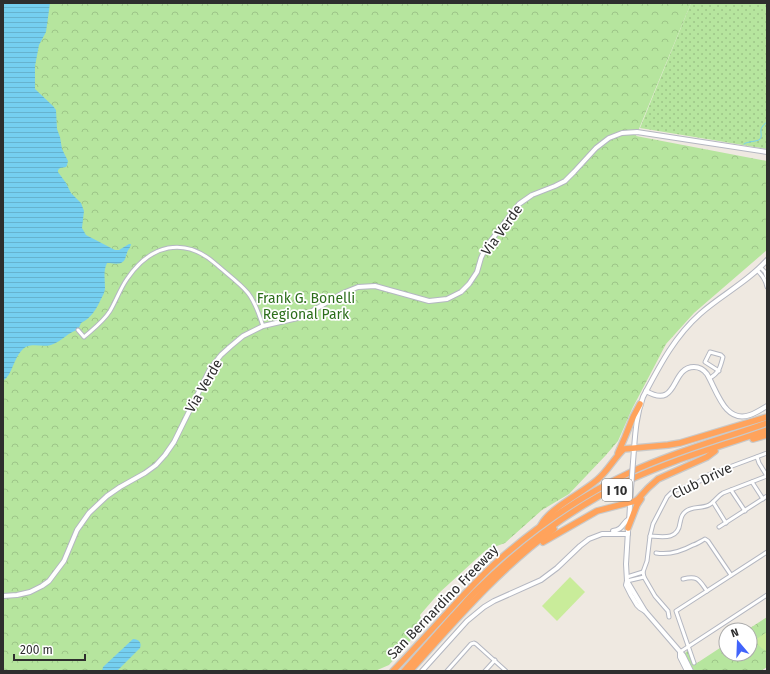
<svg xmlns="http://www.w3.org/2000/svg" width="770" height="674" font-family="'Fira Sans',sans-serif">
	<defs>
		<pattern id="grass-dots" width="8" height="8" patternUnits="userSpaceOnUse"><rect width="8" height="8" fill="#b6e59e"/><path d="M2 2h.1M6 6h.1" fill="none" stroke="#9dc588" stroke-width="1.8" stroke-linecap="round"/></pattern>
		<pattern id="park-crowns" width="20" height="18" patternUnits="userSpaceOnUse"><rect width="20" height="18" fill="#b6e59e"/><path d="M2 6a3 3 0 1 1 6 0M12 15a3 3 0 1 1 6 0" fill="none" stroke="#9dc588"/></pattern>
		<pattern id="water-rules" width="6" height="5" patternUnits="userSpaceOnUse"><rect width="6" height="5" fill="#75cff0"/><path d="M0 2.5h6" fill="none" stroke="#66b2ce"/></pattern>
	</defs>
	<rect width="100%" height="100%" fill="#efe9e1"/>
	<polygon fill="url(#grass-dots)" points="691,3 767,3 767,149 640,128"/>
	<g fill="url(#park-crowns)">
		<polygon points="3,3 691,3 636,136 767,161 767,250 694,313 666,344 632,409 618,441 606,455 569,494 542,510 505,543 486,550 439,593 420,615 423,626 389,665 375,671 3,671"/>
		<polygon points="767,617 767,667 761,671 694,671 685,655 685,653 691,648 695,662 697,663 726,644 726,654 750,654 750,630 747,630"/>
	</g>
	<g fill="#c9ec9a">
		<polygon points="570,577 585,592 557,621 542,606"/>
		<path d="M767,632V651C761,649 758,645 755,640Z"/>
	</g>
	<g fill="url(#water-rules)">
		<path d="M3,3H50L46,32L39,45L35,66V89L53,106L56,110L57,129L60,137L62,149L68,161L67,165L66,167L60,168L58,170V172L66,183L71,193L81,203L84,211L82,228L86,235L115,250H119L129,244H131C130,249 128,249 127,253C126,255 126,257 125,259C122,266 113,263 107,263C103,271 105,279 105,288C105,292 103,295 101,299C96,310 91,318 81,323L78,330C68,332 61,342 51,345C41,348 30,341 22,350C13,359 13,374 3,381Z"/>
		<path d="M133,639C139,639 142,643 140,648L117,671H102L103,667Z"/>
	</g>
	<g fill="none" stroke-linecap="round" stroke-linejoin="round">
		<path stroke="#75cff0" stroke-width="1" d="M744,144C748,141 757,142 760,139C764,134 756,130 767,122"/>
		<defs>
			<g id="street">
				<polyline points="760,267 765,272 767,278"/>
				<path d="M757,270C762,275 766,281 767,287"/>
				<path d="M78,330L84,337C93,329 103,322 110,311C116,301 120,289 127,279C150,245 184,235 217,265C226,273 241,284 248,293C256,303 259,315 263,326"/>
				<path d="M710,378C720,372 720,367 723,357L721,355L710,352L705,362L719,371"/>
				<polyline points="757,457 759,463 767,476"/>
				<polyline points="752,482 763,499"/>
				<polyline points="731,490 745,511"/>
				<polyline points="713,502 726,523"/>
				<polyline points="719,527 767,496"/>
				<path d="M650,536C663,537 678,540 680,523C681,519 681,515 685,512C691,506 701,509 709,505C715,502 717,496 723,493L767,476"/>
				<path d="M656,553C668,555 682,551 693,545C697,544 701,541 705,539L708,541L731,575"/>
				<polyline points="627,577 643,572"/>
				<path d="M683,579C698,575 699,580 707,591"/>
				<polyline points="627,581 644,577"/>
				<polyline points="669,617 668,611 655,596 644,577 643,572 647,561 650,536 653,524 667,497 671,493 676,490 697,483 708,475 767,453"/>
				<polyline points="680,652 767,595"/>
				<polyline points="694,663 676,611 767,552"/>
				<polyline points="447,671 471,644 474,643 476,644 506,671"/>
				<polyline points="485,671 495,660"/>
			</g>
			<g id="secondary">
				<path d="M646,391C679,410 670,367 694,367C700,367 704,370 707,374C717,391 725,424 750,415C756,413 762,409 767,406"/>
				<path d="M633,462C635,439 635,419 643,397C659,367 674,337 700,314C721,295 748,282 767,260"/>
				<polyline points="629,522 631,489"/>
				<path d="M613,531C624,529 621,524 629,519"/>
				<polyline points="628,531 626,564 627,581 626,585 631,595 637,605 640,608 645,611"/>
				<polyline points="627,581 645,611 683,655 691,671"/>
				<polyline points="3,596 17,595 30,592 42,586 49,581 64,561 77,530 89,513 107,496 120,487 145,473 156,465 165,455 174,442 210,369 221,355 231,346 243,336 263,326 302,317 343,293 358,287 375,286 429,301 447,299 461,292 469,284 477,272 481,258 486,247 519,204 532,195 555,186 565,181 574,172 596,148 609,138 622,133 637,132 767,152"/>
				<polyline points="680,652 680,657 687,671"/>
				<polyline points="422,671 467,621 484,607 494,601 541,580 557,568 580,546 589,539 602,534 628,534"/>
			</g>
			<g id="highway">
				<polyline points="753,439 767,435"/>
				<polyline points="618,453 625,437 633,417 640,404"/>
				<path d="M541,525C551,507 581,494 597,480C608,471 614,458 624,449L668,445L680,443L767,417"/>
				<polyline points="628,528 637,505 641,499"/>
				<polyline points="543,542 597,511 635,501 638,499 648,488 658,479 707,457 715,451"/>
				<path d="M393,671C415,648 436,625 457,602C471,587 485,572 500,559C540,524 584,494 633,471C676,451 722,439 767,423"/>
				<path d="M404,671C420,653 436,635 452,617C460,609 467,600 475,592C519,548 569,510 625,482C671,460 719,447 767,430"/>
				<path d="M410,671C455,621 499,569 554,529"/>
			</g>
		</defs>
		<use href="#street" stroke="#b4b7c1" stroke-width="5"/>
		<use href="#secondary" stroke="#b4b7c1" stroke-width="6"/>
		<use href="#highway" stroke="#c9c9c9" stroke-width="8"/>
		<use href="#street" stroke="#fff" stroke-width="3"/>
		<use href="#secondary" stroke="#fff" stroke-width="4"/>
		<use href="#highway" stroke="#ffa35c" stroke-width="5.5"/>
		<defs>
			<polyline id="secondary-bridge" points="631,489 633,462"/>
		</defs>
		<use href="#secondary-bridge" stroke="#b4b7c1" stroke-width="6" stroke-linecap="butt"/>
		<use href="#secondary-bridge" stroke="#fff" stroke-width="4"/>
	</g>
	<g text-anchor="middle" dominant-baseline="central" stroke-width="3.5" stroke-linejoin="round" paint-order="stroke">
		<rect fill="#fff" stroke="#6d6d6d" stroke-width="1" x="602" y="479" width="30" height="22" rx="3"/>
		<g font-size="13" font-weight="bold" fill="#2e2e2e">
			<text x="617" y="490">I 10</text>
		</g>
		<g font-size="14" fill="#2e2e2e" stroke="#fff">
			<text transform="translate(502 230) rotate(-54)">Via Verde</text>
			<text transform="translate(204 386) rotate(-60)">Via Verde</text>
			<text transform="translate(702 481) rotate(-26)">Club Drive</text>
			<text transform="translate(443 602) rotate(-46)">San Bernardino Freeway</text>
		</g>
		<g font-size="14" fill="#2c6e1b" stroke="#fff">
			<text x="306" y="298">Frank G. Bonelli<tspan x="306" dy="16">Regional Park</tspan></text>
		</g>
	</g>
	<rect width="770" height="674" fill="none" stroke="#2e2e2e" stroke-width="8"/>
	<g transform="translate(738 642) rotate(341)"><circle r="19" fill="#ffffff" stroke="#ababab"/>
	<path d="M0-3L7 15L0 10L-7 15Z" fill="#4264fb"/>
	<text y="-6" font-size="11" font-weight="bold" text-anchor="middle" fill="#2e2e2e">N</text>
	</g>
	<path d="M14 654v6h71v-6" fill="none" stroke="#2e2e2e" stroke-width="2"/>
	<text x="20" y="654" font-size="12" fill="#2e2e2e" stroke="#ffffff" stroke-width="3" paint-order="stroke">200 m</text>
</svg>
